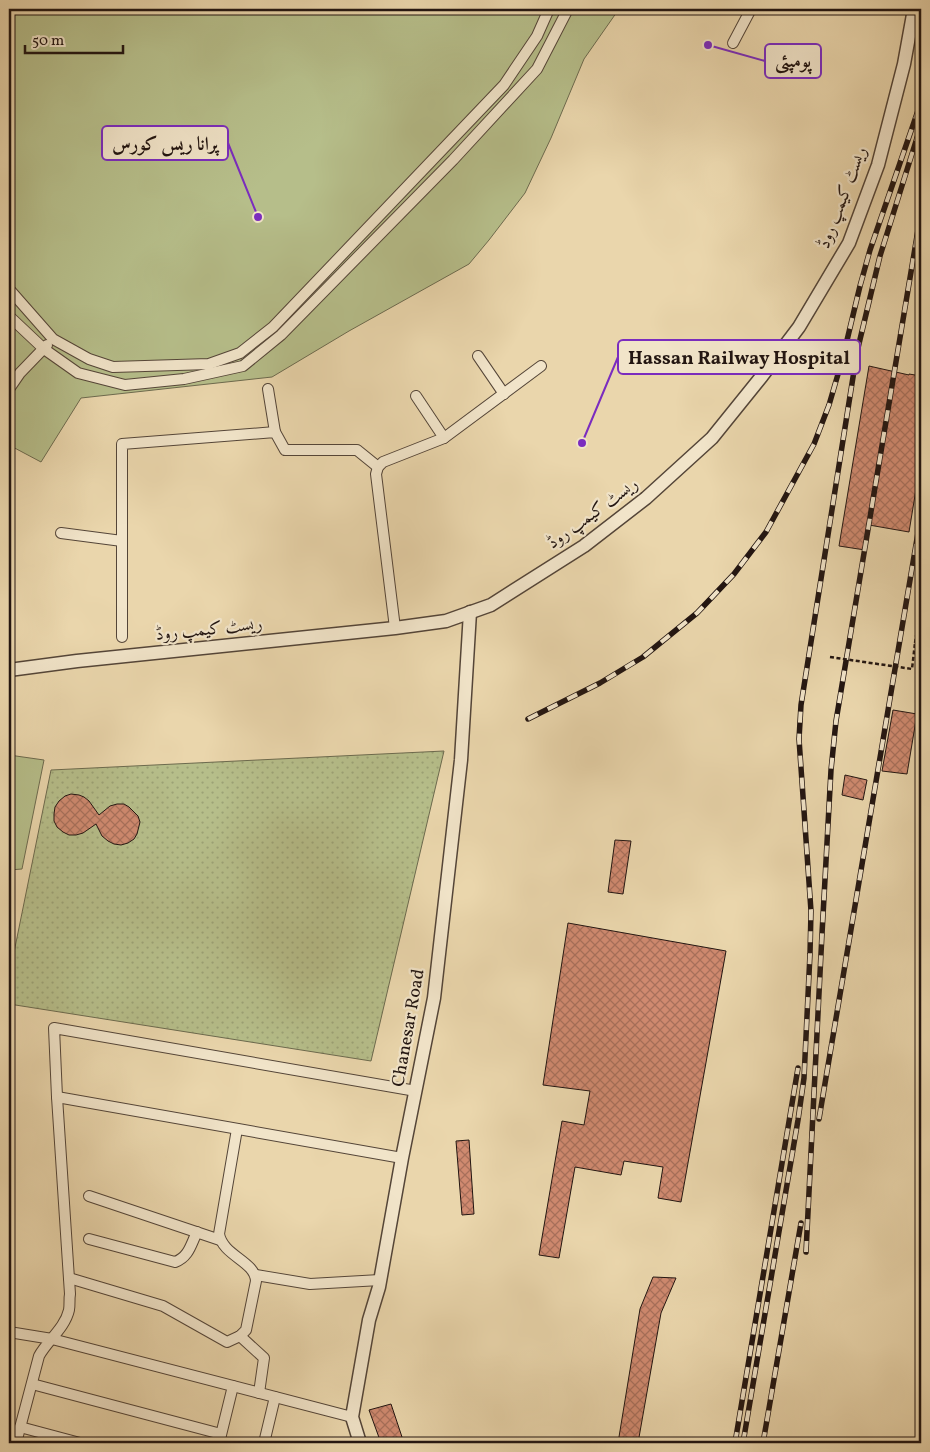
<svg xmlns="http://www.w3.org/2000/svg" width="930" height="1452" font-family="Vollkorn,Amiri,serif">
	<defs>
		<pattern id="grass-dots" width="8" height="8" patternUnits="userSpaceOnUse" patternTransform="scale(1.25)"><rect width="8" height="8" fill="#b6be8a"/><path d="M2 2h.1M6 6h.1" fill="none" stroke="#9ca276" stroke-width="1.8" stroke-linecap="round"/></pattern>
		<pattern id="building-cross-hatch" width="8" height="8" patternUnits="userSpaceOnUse" patternTransform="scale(1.25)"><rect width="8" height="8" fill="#d08a70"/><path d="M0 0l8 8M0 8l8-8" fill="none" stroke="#a8705b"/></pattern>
	</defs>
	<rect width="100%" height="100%" fill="#ead6ac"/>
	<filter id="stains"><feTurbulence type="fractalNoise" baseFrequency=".004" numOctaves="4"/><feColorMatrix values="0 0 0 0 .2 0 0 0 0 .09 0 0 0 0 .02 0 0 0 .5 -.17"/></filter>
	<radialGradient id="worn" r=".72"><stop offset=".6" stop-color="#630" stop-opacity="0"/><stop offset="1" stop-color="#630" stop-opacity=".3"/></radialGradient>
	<polygon fill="url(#grass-dots)" stroke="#6c6a4e" points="444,751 371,1061 9,1004 9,977 51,770"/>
	<g fill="#b6be8a" stroke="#6c6a4e">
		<polygon points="9,9 619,9 584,59 551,138 525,193 489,240 469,264 349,331 272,377 81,398 41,462 9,445"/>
		<polygon points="9,755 44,760 22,869 9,870"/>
	</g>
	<g fill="url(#building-cross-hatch)" stroke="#221511">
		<polygon points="869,366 909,375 909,374 921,376 921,459 909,532 869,525 865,550 839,546"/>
		<polygon points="893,710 917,714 907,774 882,771"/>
		<polygon points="845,775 867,780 863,800 842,795"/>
		<polygon points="71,794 79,795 84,797 89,801 99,815 110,806 117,804 124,804 129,807 138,816 140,822 137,834 134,839 128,843 121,845 114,844 108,841 102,836 96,824 83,833 76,835 69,835 63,832 57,827 54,821 54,814 55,807 59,801 65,796"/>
		<polygon points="615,840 631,841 623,894 608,892"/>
		<polygon points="568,923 726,951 681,1202 658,1198 663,1167 624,1161 621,1175 575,1167 559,1258 539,1255 562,1121 584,1125 590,1091 543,1085"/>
		<polygon points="469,1140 474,1214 462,1215 456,1141"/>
		<polygon points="653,1277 676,1278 661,1313 638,1443 618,1443 640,1309"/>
		<polygon points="391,1404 404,1443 381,1443 369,1410"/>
	</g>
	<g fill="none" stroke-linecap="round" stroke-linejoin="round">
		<defs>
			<g id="minor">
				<polyline points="733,43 751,9"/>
				<polyline points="9,289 53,339 89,359 113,367 209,364 240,353 273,327 504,85 537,36 549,9"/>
				<polyline points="9,316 44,349 78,373 125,385 184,379 243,366 281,335 453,160 537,69 568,9"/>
				<polyline points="478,356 504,394"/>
				<polyline points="9,389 20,373 47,345"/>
				<polyline points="268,389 275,432"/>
				<polyline points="416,396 444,438"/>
				<polyline points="61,533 122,541"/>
				<polyline points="395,628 376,474 378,467 383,462 444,438 541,366"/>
				<polyline points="122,637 122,444 275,432 285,450 357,450 378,467"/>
				<polyline points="57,1097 402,1158"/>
				<polyline points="89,1196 220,1240"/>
				<path d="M89,1239L175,1262C189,1257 191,1244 197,1232"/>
				<polyline points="256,1275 310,1284 380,1280"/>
				<path d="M69,1278L163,1306L227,1342L240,1336L246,1330L256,1281C255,1261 223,1256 219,1234L237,1129"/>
				<polyline points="9,1332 52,1339 352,1417"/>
				<polyline points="240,1336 264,1358 259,1393"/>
				<polyline points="32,1384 221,1434"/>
				<polyline points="20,1427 80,1443"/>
				<path d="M16,1443L39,1356C47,1341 65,1328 69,1310C70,1305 69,1299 70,1294L57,1097L54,1028L416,1091"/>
				<polyline points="219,1443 233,1386"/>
				<polyline points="264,1443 275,1397"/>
			</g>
			<g id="tertiary">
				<polyline points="9,670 77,661 395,628 446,621 491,605 584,546 646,498 712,438 762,376 799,327 849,243 878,165 904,64 914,9"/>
				<polyline points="360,1443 352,1417 369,1320 379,1287 402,1158 434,998 461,760 470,612"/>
			</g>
		</defs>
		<use href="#minor" stroke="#544538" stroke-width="12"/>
		<use href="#tertiary" stroke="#544538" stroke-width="15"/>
		<polyline stroke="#221511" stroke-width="2.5" stroke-dasharray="4 2.5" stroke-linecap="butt" points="915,643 921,603"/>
		<use href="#minor" stroke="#f1e4c9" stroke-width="10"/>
		<use href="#tertiary" stroke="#f1e4c9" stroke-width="12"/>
		<defs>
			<g id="rail">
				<polyline points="528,719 600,683 643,657 697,613 734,574 766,532 814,444 829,405 843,357 860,286 870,250 921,102"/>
				<polyline points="819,1119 921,515"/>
				<polyline points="806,1252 822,934 831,770 836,721 921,212"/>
				<polyline points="735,1443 798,1068"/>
				<polyline points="743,1443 798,1120 804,1078 810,954 811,911 799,739 801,705 857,352 880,256 921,125"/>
				<polyline points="763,1443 801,1223"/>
			</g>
		</defs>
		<use href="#rail" stroke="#221511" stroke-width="5.5"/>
		<use href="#rail" stroke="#f1e4c9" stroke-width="4" stroke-dasharray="11" stroke-linecap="butt"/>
		<polyline stroke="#221511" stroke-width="2.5" stroke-dasharray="4 2.5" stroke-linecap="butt" points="830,657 912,669 915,643"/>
	</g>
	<g text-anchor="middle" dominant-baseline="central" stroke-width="4.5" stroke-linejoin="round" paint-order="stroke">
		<g font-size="18" fill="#221511" stroke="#f1e4c9">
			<text transform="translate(843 198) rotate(-69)">ریسٹ کیمپ روڈ</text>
			<text transform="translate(593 514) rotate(-36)">ریسٹ کیمپ روڈ</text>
			<text transform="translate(209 630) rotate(-6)">ریسٹ کیمپ روڈ</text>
			<text transform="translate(409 1028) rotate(-80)">Chanesar Road</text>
		</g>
	</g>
	<path fill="none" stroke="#7b2cbf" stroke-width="2" d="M708 45L765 61M258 217L228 143M582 443L618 357"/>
	<g fill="#7b2cbf" stroke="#f1e4c9" stroke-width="2">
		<circle cx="708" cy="45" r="5"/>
		<circle cx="258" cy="217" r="5"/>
		<circle cx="582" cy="443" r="5"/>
	</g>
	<g fill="#f1e4c9" stroke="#7b2cbf" stroke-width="2">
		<rect x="765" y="44" width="56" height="34" rx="5"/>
		<rect x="102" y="126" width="126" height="34" rx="5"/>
		<rect x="618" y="340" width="242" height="34" rx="5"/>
	</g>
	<g font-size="19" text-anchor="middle" font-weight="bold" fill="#221511">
		<text x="793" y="67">پومپئی</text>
		<text x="165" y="150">پرانا ریس کورس</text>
		<text x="739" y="364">Hassan Railway Hospital</text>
	</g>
	<rect width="930" height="1452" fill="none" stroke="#ead6ac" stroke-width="30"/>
	<rect x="10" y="10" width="910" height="1432" fill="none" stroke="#221511" stroke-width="2.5"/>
	<rect x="15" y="15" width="900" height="1422" fill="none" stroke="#221511"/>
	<path d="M25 45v8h98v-8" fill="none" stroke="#221511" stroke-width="2.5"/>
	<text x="32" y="45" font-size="15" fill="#221511" stroke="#f1e4c9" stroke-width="4" paint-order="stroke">50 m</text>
	<rect width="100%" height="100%" filter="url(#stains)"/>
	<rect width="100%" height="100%" fill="url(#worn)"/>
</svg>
